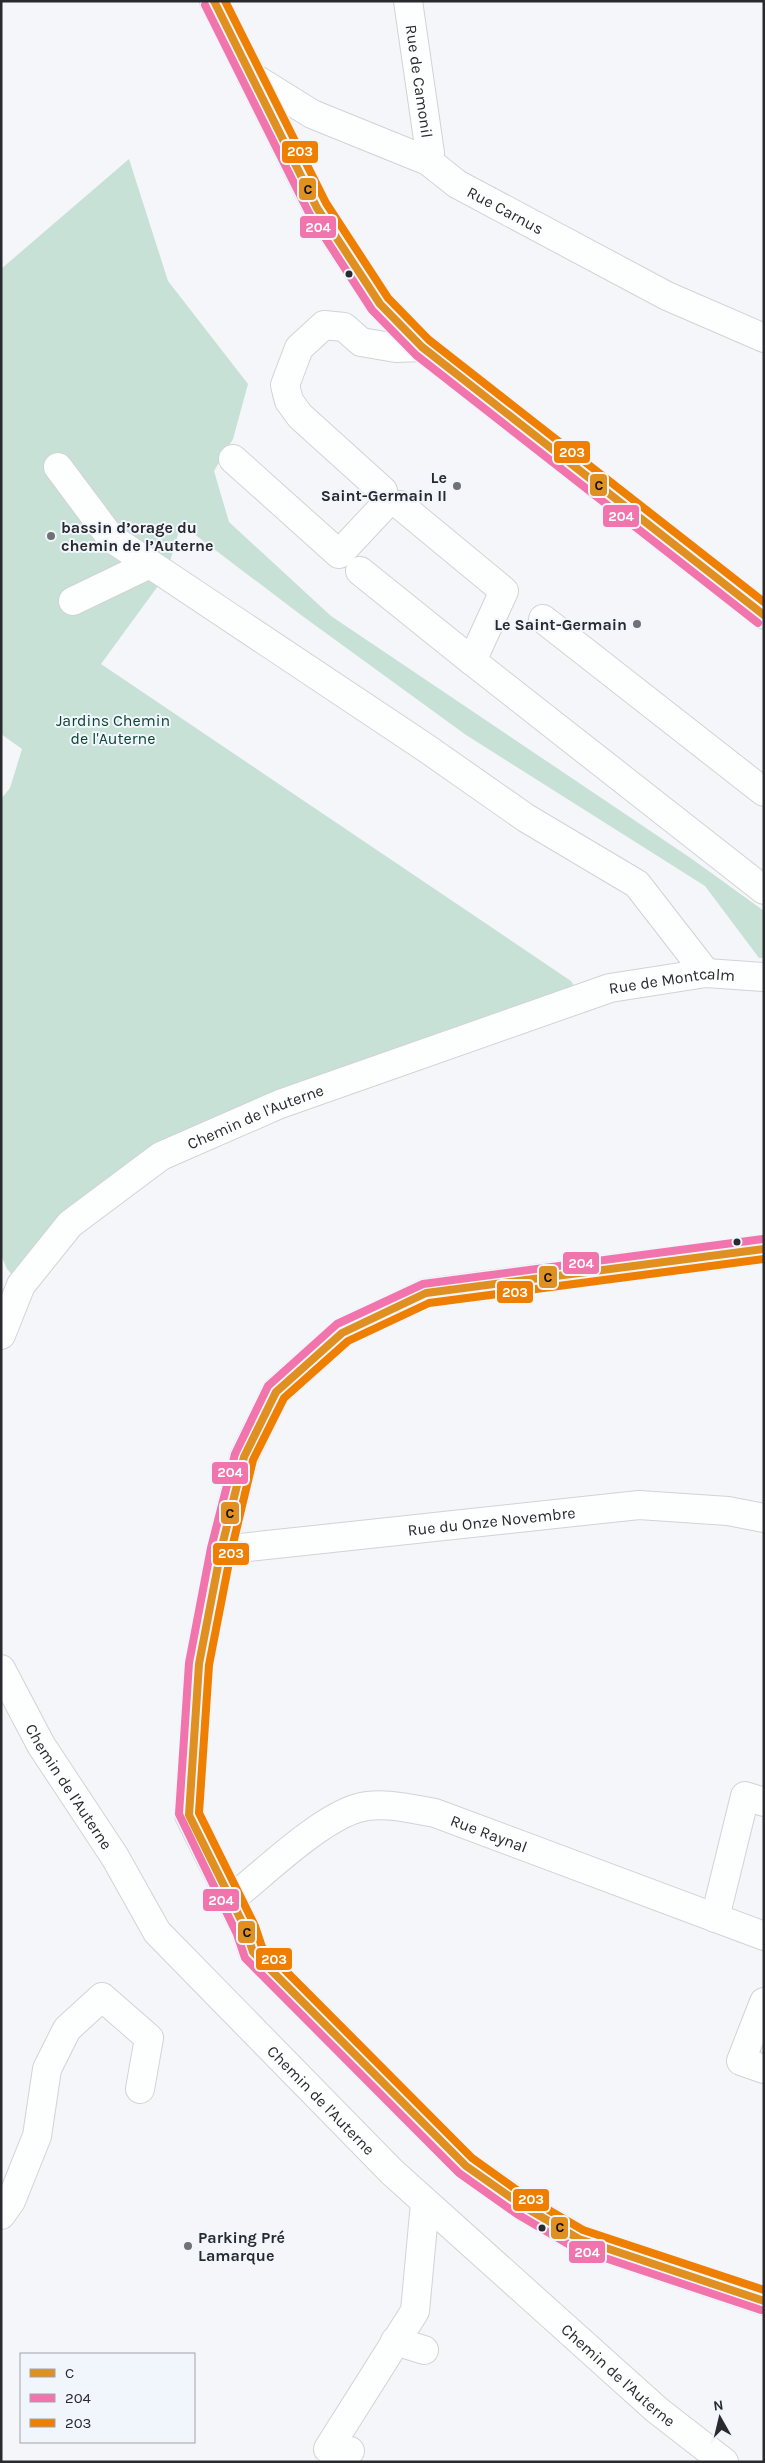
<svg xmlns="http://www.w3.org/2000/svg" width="765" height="2463" font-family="Karla,sans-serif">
	<rect width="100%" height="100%" fill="#f4f6f9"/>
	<polygon fill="#c7e1d6" points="129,159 168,281 248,384 233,439 214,471 229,522 331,616 692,859 764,911 764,958 759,958 705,886 466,735 301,615 181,524 166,575 101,664 571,981 577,990 161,1156 21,1285 7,1269 1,1255 1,799 10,788 22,749 1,734 1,269"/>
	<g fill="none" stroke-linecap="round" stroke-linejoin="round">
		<defs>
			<g id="minor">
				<path id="s1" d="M408,1L430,153L428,161"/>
				<path id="s2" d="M251,76L312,114L428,161L457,184L667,296L764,338"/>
				<polyline points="233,459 339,554 383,507 383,491 300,416 289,401 285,385 299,348 324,325 344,327 361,342 396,348 422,347"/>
				<polyline points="58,467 111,538 426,748 526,818 637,884 706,973"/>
				<polyline points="400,505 504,591 472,661 764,890"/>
				<polyline points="360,571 472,661"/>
				<polyline points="73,601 150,564"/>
				<polyline points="543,619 764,792"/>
				<path id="s3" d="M1,1335L21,1285L70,1224L161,1156L280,1104L610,988L706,973L764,977"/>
				<path id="s4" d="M221,1550L639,1505L728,1511L764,1518"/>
				<path id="s5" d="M1,1669L41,1745L115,1857L157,1932L392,2172L657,2410L724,2462"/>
				<path id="s6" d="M230,1900C263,1874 319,1819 358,1808C382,1801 411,1809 435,1813L764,1936"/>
				<polyline points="715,1918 745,1796 764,1802"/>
				<polyline points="764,2002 741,2061 764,2069"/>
				<polyline points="1,2215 11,2201 37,2136 47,2069 67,2029 102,1997 149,2038 140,2089"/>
				<polyline points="395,2341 424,2350"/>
				<polyline points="350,2451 328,2449 415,2311 425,2203"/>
			</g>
			<g id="major">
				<polyline points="214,1 317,208 380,304 422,347 764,615"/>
				<polyline points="764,1249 426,1293 342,1333 276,1392 244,1457 221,1550 199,1664 189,1815 246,1930 253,1952 466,2166 523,2206 579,2239 764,2301"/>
			</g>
		</defs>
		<use href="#minor" stroke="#d1d3d6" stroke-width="30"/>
		<use href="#major" stroke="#d0d1d3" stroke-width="30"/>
		<use href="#minor" stroke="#fdfefe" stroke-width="28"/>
		<use href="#major" stroke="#f7f3f3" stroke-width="28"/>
		<defs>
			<g id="bus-1">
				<polyline points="214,1 317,208 380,304 422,347 764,615"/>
				<polyline points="764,1249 426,1293 342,1333 276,1392 244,1457 221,1550 199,1664 189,1815 246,1930 253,1952 466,2166 523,2206 579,2239 764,2301"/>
			</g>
			<g id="bus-2">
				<polyline points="205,5 309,213 372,310 416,355 758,623"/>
				<polyline points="761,2310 575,2248 517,2214 459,2173 245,1958 237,1934 179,1814 189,1663 211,1548 235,1454 268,1386 337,1324 423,1284 763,1239"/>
			</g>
			<g id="bus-3">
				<polyline points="225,1 326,203 388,298 429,340 764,602"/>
				<polyline points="764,1259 429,1303 348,1341 284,1398 253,1460 231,1552 209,1665 199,1813 255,1926 262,1947 472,2158 528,2198 583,2230 764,2290"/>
			</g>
		</defs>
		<use href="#bus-1" stroke="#f1f5fc" stroke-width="11"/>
		<use href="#bus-2" stroke="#f1f5fc" stroke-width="11"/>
		<use href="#bus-3" stroke="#f1f5fc" stroke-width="11"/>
		<use href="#bus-1" stroke="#e09020" stroke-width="8"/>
		<use href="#bus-2" stroke="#f174ac" stroke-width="8"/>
		<use href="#bus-3" stroke="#ee7f00" stroke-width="8"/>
	</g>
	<g fill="#282a2d" stroke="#f1f5fc" stroke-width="2">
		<circle cx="349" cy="274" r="4.5"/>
		<circle cx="737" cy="1242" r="4.5"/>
		<circle cx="542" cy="2228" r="4.5"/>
	</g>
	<g fill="#6f7174" stroke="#f1f5fc" stroke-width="2">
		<circle cx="457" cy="486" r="5"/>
		<circle cx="51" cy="536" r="5"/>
		<circle cx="637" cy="624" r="5"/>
		<circle cx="188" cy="2246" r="5"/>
	</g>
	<g text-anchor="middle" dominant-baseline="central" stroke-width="4" stroke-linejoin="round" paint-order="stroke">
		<g font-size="16" fill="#282a2d" stroke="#f1f5fc">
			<text stroke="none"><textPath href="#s1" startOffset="81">Rue de Camonil</textPath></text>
			<text stroke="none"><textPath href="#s2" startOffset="289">Rue Carnus</textPath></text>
			<text stroke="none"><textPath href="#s3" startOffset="788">Rue de Montcalm</textPath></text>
			<text stroke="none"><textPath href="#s3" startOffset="348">Chemin de l'Auterne</textPath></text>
			<text stroke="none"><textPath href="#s4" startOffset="272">Rue du Onze Novembre</textPath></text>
			<text stroke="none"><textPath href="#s5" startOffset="136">Chemin de l'Auterne</textPath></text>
			<text stroke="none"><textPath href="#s6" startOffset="294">Rue Raynal</textPath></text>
			<text stroke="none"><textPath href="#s5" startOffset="541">Chemin de l'Auterne</textPath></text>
			<text stroke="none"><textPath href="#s5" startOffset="946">Chemin de l'Auterne</textPath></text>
		</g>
		<g font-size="16" font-weight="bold" fill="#282a2d" stroke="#f1f5fc" text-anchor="end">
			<text x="447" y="477">Le<tspan x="447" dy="18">Saint-Germain II</tspan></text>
			<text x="61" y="527" text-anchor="start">bassin d’orage du<tspan x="61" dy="18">chemin de l’Auterne</tspan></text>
			<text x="627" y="624">Le Saint-Germain</text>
			<text x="198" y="2237" text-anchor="start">Parking Pré<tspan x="198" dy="18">Lamarque</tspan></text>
		</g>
		<g font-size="16" fill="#0a462f" stroke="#f1f5fc">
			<text x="113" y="720">Jardins Chemin<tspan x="113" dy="18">de l'Auterne</tspan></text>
		</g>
	</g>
	<g stroke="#f1f5fc" stroke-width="2">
		<rect x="281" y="140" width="38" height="24" rx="5" fill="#ee7f00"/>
		<rect x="298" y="177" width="19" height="24" rx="5" fill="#e09020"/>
		<rect x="299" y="215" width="38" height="24" rx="5" fill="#f174ac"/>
		<rect x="553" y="440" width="38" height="24" rx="5" fill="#ee7f00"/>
		<rect x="589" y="473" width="19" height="24" rx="5" fill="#e09020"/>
		<rect x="602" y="504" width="38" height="24" rx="5" fill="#f174ac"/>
		<rect x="562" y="1251" width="38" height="24" rx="5" fill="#f174ac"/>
		<rect x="538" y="1265" width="20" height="24" rx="5" fill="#e09020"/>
		<rect x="496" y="1280" width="38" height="24" rx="5" fill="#ee7f00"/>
		<rect x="211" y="1461" width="38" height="24" rx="5" fill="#f174ac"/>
		<rect x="220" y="1501" width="20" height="24" rx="5" fill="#e09020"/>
		<rect x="212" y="1542" width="38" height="24" rx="5" fill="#ee7f00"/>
		<rect x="202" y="1888" width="38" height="24" rx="5" fill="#f174ac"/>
		<rect x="237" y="1920" width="19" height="24" rx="5" fill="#e09020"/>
		<rect x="255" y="1947" width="38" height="24" rx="5" fill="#ee7f00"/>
		<rect x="512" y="2188" width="38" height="24" rx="5" fill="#ee7f00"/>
		<rect x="550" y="2216" width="19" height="24" rx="5" fill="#e09020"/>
		<rect x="568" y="2240" width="38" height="24" rx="5" fill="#f174ac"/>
	</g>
	<g font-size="14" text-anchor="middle" font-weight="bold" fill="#fff">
		<text x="300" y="156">203</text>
		<text x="318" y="232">204</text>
		<text x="572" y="457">203</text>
		<text x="621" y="521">204</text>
		<text x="581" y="1268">204</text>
		<text x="515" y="1297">203</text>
		<text x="230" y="1477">204</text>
		<text x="231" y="1558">203</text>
		<text x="221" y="1905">204</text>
		<text x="274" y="1964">203</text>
		<text x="531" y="2204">203</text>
		<text x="587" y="2257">204</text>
	</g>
	<g font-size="14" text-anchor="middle" font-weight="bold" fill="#111">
		<text x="308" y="194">C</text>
		<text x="599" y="490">C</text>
		<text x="548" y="1282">C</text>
		<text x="230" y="1518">C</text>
		<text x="247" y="1937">C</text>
		<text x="560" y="2232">C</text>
	</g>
	<rect width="765" height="2463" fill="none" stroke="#282a2d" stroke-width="5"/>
	<rect x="20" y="2353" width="175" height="90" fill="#f1f5fc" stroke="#a1a4a9"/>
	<rect x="30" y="2369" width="25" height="8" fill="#e09020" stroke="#a1a4a9"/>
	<text x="65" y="2378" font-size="15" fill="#282a2d">C</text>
	<rect x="30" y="2394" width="25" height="8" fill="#f174ac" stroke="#a1a4a9"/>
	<text x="65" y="2403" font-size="15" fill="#282a2d">204</text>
	<rect x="30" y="2419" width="25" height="8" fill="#ee7f00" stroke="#a1a4a9"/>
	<text x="65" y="2428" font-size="15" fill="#282a2d">203</text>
	<g transform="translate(720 2418) rotate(352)" stroke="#f1f5fc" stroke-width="4" paint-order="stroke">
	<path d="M0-4L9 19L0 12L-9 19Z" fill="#282a2d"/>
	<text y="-8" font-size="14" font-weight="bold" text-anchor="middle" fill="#282a2d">N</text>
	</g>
</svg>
